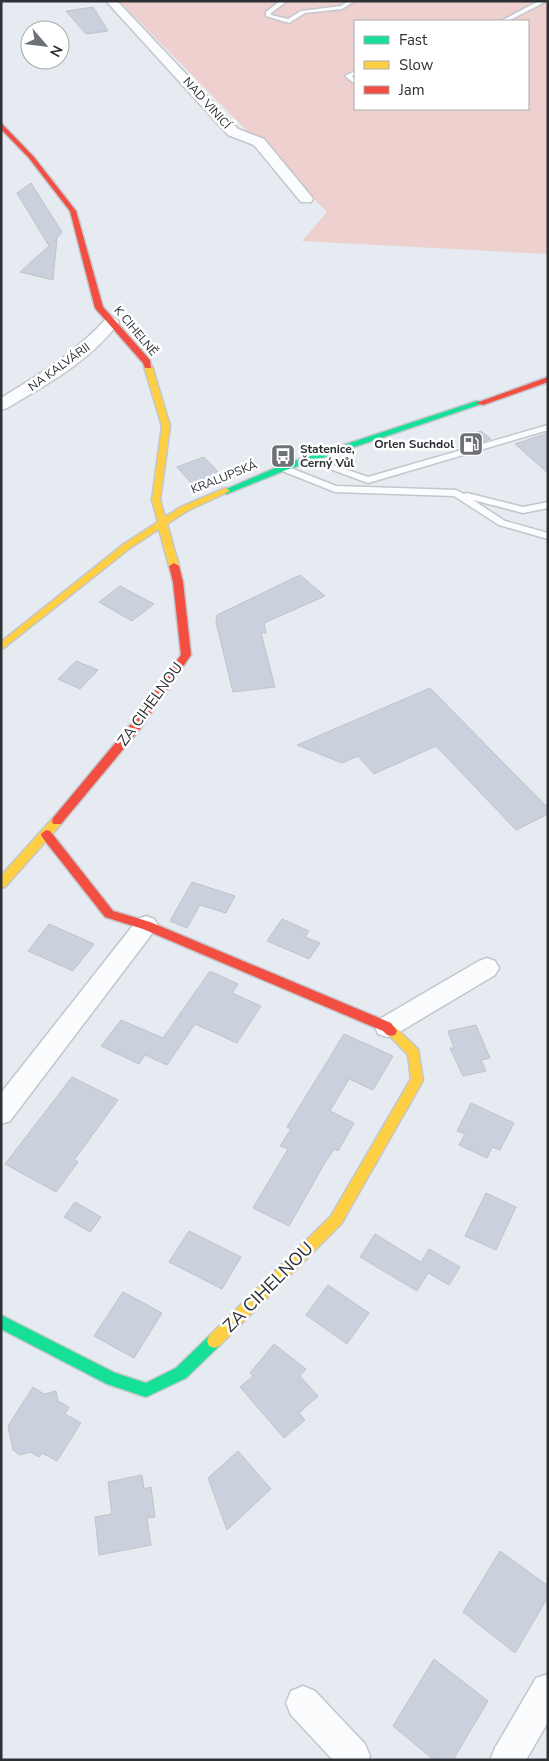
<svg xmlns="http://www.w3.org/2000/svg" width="549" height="1761" font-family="'Nunito Sans',sans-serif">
	<rect width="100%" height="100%" fill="#e6eaf1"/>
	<path fill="#eed1ce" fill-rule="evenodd" d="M119,1H548V254L302,241L327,212ZM355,21H528V109H355Z"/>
	<g fill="#cad1dd" stroke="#c0c3c8">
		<polygon points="93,7 108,31 86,34 66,11"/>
		<polygon points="31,183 62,232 52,244 57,239 53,280 20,272 49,246 17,193"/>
		<polygon points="481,431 491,439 470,446 461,438"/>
		<polygon points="548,433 548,473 515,444"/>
		<polygon points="204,457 221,475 193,485 177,467"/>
		<polygon points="300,575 325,596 264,623 266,633 261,633 275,687 233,692 216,622 217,615"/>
		<polygon points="120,586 154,604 132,621 99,602"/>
		<polygon points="76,661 98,670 80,689 58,679"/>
		<polygon points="430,688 548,808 548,814 516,830 436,746 374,774 358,756 342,763 297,745"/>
		<polygon points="192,882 235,896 226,913 200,905 187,928 170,921"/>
		<polygon points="282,919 309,931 305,937 320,943 309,959 267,941"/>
		<polygon points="49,924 94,944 73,971 28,951"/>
		<polygon points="210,971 238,984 232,993 261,1006 237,1043 195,1024 167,1065 145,1055 139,1064 101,1046 121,1020 163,1038"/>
		<polygon points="476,1025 490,1058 481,1060 486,1071 463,1076 450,1048 454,1048 448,1031"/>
		<polygon points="344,1034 393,1056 373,1090 349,1079 330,1111 354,1123 338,1151 334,1149 323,1166 289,1226 253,1208 288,1149 280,1146 291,1129 287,1127"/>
		<polygon points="72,1077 118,1100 74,1160 78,1162 56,1192 5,1164"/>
		<polygon points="471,1103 514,1123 500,1150 492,1147 487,1158 459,1145 465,1134 457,1131"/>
		<polygon points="486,1193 516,1207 496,1250 465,1236"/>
		<polygon points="75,1202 101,1217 90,1232 64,1217"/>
		<polygon points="189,1231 241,1257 222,1289 169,1262"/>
		<polygon points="375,1234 421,1262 429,1249 460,1267 449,1285 428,1273 417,1291 360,1257"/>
		<polygon points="328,1285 369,1313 347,1344 306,1315"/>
		<polygon points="123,1292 162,1313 134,1358 94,1336"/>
		<polygon points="274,1344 306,1369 300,1376 318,1396 299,1413 305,1420 284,1438 240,1387 253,1376 250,1373"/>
		<polygon points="33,1387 44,1394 56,1391 58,1401 69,1407 65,1414 81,1423 57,1461 42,1453 39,1457 30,1452 20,1455 13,1450 8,1426"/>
		<polygon points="238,1451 271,1489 227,1530 208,1478"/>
		<polygon points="142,1475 144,1489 151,1487 155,1517 147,1518 151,1545 99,1555 95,1517 112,1514 108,1482"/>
		<polygon points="500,1551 548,1586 548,1597 515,1653 463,1612"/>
		<polygon points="434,1659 488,1701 453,1760 434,1760 393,1726"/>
	</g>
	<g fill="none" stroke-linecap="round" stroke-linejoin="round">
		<defs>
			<g id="lane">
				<polygon points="280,1 287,1 271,13 271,15 288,19 301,11 341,6 348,1 355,1 342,9 305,13 289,23 266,16 266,12"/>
				<polygon points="539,1 547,1 508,21 501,21"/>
				<polygon points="355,71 355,75 352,76 355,79 355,84 345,76"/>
				<polygon points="548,425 548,430 368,483 306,460 307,458 313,458 368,477"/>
				<polygon points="283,465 336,486 456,490 464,494 467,493 523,507 548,502 548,508 523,513 473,500 505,521 548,533 548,539 499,525 454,496 335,492 280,470 279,468"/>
			</g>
			<g id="street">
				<polygon points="106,1 117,1 238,129 264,139 311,196 313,199 311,202 301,202 254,145 228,135"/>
				<path d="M111,317L116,319L119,322C92,360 46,385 7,408L1,410V398C39,375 76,352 106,319Z"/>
				<polygon points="146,916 154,919 158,925 154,931 10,1121 1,1124 1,1093 138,919"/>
				<polygon points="487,958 495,961 499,968 495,975 396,1034 387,1037 378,1034 375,1027 378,1020 479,961"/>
				<polygon points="548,1674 548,1722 526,1760 490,1760 495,1748 536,1678"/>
				<polygon points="303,1686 315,1691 365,1744 370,1756 368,1760 333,1760 291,1715 286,1703 291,1691"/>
			</g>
			<g id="fast">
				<polygon points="477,401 484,403 286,470 229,493 226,494 222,491 280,466"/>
				<polygon points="1,1315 115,1373 146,1383 176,1368 209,1336 214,1334 219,1336 221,1341 219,1346 186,1378 146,1397 107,1384 1,1329"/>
			</g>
			<g id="slow">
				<polygon points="145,364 152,366 170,426 160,500 165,517 181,507 223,489 226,488 230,491 187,511 167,524 179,566 177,568 171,568 169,566 159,529 130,548 1,650 1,642 124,544 158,522 152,500 162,426 144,366"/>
				<polygon points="57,817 62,821 61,824 5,887 1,888 1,876 53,818"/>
				<polygon points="391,1026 395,1027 418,1049 423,1080 421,1084 341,1224 219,1346 214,1348 209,1346 207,1341 209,1336 331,1216 411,1079 408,1055 385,1031 387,1027"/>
			</g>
			<g id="jam">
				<polygon points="1,123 33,156 76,211 103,307 150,360 151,368 145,368 143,363 95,308 70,211 29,158 1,129"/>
				<polygon points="548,377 548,382 483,405 476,403"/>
				<polygon points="174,563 179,566 183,582 191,655 140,729 61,824 53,824 52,821 53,818 132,723 181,655 173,582 169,566"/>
				<path d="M46,830L50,831L113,911L150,922L391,1023L397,1031L395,1035C389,1037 387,1035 383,1031L143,929L105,917L42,837L41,834Z"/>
			</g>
		</defs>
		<use href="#lane" stroke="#c3c6cc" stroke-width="3"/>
		<use href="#street" stroke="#c3c6cc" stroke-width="3"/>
		<use href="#fast" stroke="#c3c6cc" stroke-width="3"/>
		<use href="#slow" stroke="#c3c6cc" stroke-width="3"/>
		<use href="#jam" stroke="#c3c6cc" stroke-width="3"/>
		<use href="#lane" fill="#fbfcfd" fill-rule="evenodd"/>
		<use href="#street" fill="#fbfcfd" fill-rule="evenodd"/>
		<use href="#fast" fill="#16e098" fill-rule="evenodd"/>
		<use href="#slow" fill="#ffcf43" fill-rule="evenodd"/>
		<use href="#jam" fill="#f24e42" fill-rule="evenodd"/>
	</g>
	<defs>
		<symbol id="fuel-square" viewBox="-11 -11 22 22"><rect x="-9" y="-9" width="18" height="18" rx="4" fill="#6e7177" stroke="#fff"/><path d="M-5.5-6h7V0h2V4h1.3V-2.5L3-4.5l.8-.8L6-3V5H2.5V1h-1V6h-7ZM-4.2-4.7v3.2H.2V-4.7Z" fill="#fff"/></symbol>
		<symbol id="bus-square" viewBox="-11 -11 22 22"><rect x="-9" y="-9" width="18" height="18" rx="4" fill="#6e7177" stroke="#fff"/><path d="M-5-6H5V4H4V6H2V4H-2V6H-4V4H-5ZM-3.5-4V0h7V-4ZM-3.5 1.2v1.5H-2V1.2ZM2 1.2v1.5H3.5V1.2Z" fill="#fff"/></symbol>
	</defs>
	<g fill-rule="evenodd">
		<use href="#fuel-square" x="457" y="430" width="28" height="28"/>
		<use href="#bus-square" x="269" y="442" width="28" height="28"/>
	</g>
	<g text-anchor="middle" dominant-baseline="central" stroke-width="5" stroke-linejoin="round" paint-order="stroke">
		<g font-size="12" fill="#2d3035" stroke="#fff">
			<text transform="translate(207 103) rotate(48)">NAD VINICÍ</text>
			<text transform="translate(136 331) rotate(50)">K CIHELNĚ</text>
			<text transform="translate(59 367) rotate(-36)">NA KALVÁRII</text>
			<text transform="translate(224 477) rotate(-22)">KRALUPSKÁ</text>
		</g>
		<g font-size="12" font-weight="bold" fill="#2d3035" stroke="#fff" text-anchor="end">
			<text x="454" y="444">Orlen Suchdol</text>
			<text x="300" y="449" text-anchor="start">Statenice,<tspan x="300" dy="14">Černý Vůl</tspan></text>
		</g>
		<g font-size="15" fill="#2d3035" stroke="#fff">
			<text transform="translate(150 704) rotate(-54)">ZA CIHELNOU</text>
		</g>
		<g font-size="18" fill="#2d3035" stroke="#fff">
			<text transform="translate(268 1287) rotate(-45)">ZA CIHELNOU</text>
		</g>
	</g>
	<rect width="549" height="1761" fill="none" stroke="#2d3035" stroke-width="5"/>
	<rect x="354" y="20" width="175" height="90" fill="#ffffff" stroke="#abacae"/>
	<rect x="364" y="36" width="25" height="8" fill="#16e098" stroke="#abacae"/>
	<text x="399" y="45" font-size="15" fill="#2d3035">Fast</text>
	<rect x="364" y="61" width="25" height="8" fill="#ffcf43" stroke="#abacae"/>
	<text x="399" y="70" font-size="15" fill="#2d3035">Slow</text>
	<rect x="364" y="86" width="25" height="8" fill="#f24e42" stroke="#abacae"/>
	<text x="399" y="95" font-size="15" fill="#2d3035">Jam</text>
	<g transform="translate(45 45) rotate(118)"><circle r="24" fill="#ffffff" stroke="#abacae"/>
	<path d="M0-4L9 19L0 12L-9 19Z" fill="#6e7177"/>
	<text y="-8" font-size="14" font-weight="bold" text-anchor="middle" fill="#2d3035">N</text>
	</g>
</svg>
